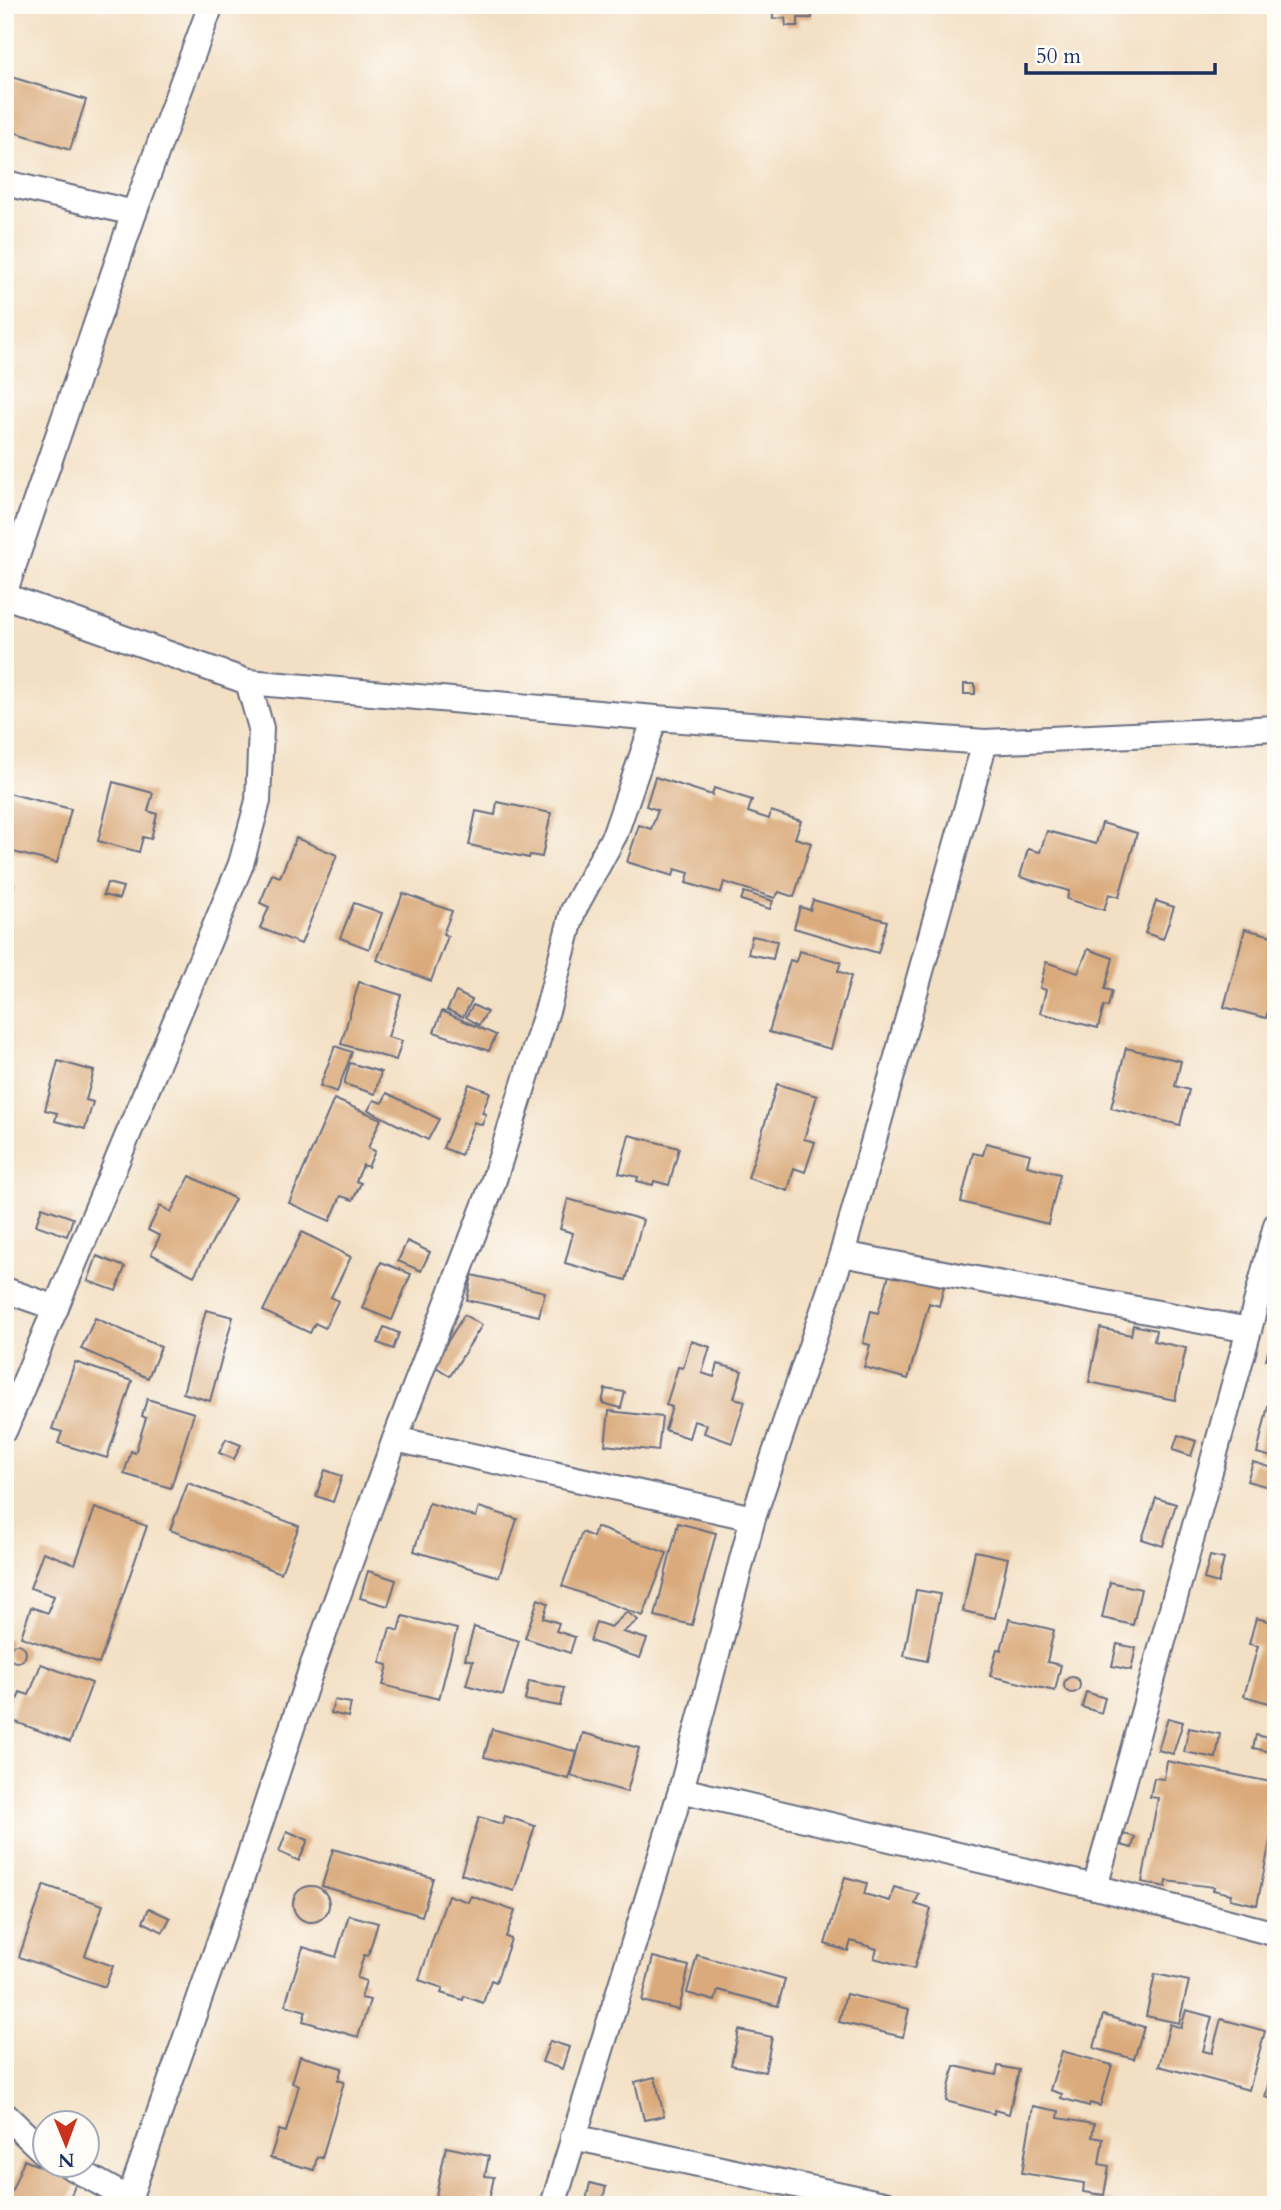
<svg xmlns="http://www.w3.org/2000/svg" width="1281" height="2210" font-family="Cardo,serif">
	<rect width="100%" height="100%" fill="#fdfcf7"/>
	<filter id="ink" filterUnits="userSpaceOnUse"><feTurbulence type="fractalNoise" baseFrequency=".0143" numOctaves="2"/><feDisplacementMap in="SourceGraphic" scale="14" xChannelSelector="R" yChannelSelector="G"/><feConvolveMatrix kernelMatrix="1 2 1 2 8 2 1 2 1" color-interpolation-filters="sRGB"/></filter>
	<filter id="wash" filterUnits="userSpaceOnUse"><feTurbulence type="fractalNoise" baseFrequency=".00686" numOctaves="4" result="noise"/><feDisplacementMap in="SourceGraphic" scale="28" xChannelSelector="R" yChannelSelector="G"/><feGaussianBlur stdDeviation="1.57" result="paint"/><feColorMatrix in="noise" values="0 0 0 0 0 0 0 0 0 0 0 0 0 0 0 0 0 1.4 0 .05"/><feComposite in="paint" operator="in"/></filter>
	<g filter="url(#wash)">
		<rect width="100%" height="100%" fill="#f3dfc3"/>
		<g id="blocks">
			<g fill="#daaa7c">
				<polygon points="773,5 812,5 812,18 798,18 798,26 786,26 785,18 773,19"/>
				<polygon points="5,75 86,100 70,150 5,129"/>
				<polygon points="5,447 10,448 6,465 5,465"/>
				<rect x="964" y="684" width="11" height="10"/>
				<polygon points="655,777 712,795 714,788 752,800 748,812 769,819 771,811 801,821 795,838 811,843 794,897 779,892 775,898 724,882 721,893 686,883 689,873 675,869 673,876 627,862 639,825 651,829 658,810 646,806"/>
				<polygon points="113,782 153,793 148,811 157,814 151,839 143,837 139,852 98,841"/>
				<polygon points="8,793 71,809 57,863 5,850 8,824 5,824 5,806"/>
				<polygon points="497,802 551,813 542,857 530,855 529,858 469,845 476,811 495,815"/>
				<polygon points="1102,823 1137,833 1119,897 1109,894 1104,910 1067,899 1069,891 1020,877 1028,849 1040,852 1047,831 1096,844"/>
				<polygon points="296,838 337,855 301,944 260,928 269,907 260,903 272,874 280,877"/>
				<polygon points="5,883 14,885 6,914 5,914"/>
				<polygon points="107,883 123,887 119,899 103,895"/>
				<polygon points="744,892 773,901 770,909 741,900"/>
				<polygon points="403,893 452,911 443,934 448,936 431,981 377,960"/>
				<polygon points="813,900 887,921 878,953 794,928 800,907 810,910"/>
				<polygon points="1156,901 1174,907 1163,939 1145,933"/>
				<polygon points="354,903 382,913 369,949 340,938"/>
				<polygon points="1245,929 1276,937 1276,981 1266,1018 1224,1007"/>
				<polygon points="752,936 777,941 773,959 748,954"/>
				<polygon points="1088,949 1113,958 1105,989 1112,991 1108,1007 1104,1006 1098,1028 1040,1013 1046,990 1040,988 1046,962 1078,973"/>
				<polygon points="799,951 841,962 838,971 851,976 831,1049 769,1032 790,960 796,962"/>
				<polygon points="359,982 401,995 388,1037 402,1041 396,1060 341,1044"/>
				<polygon points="456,992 472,1000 463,1017 447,1010"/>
				<polygon points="473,1005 487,1012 479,1025 466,1017"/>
				<polygon points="442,1011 496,1035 489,1051 434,1032"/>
				<polygon points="335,1046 352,1052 337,1092 320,1086"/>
				<polygon points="1126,1048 1181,1061 1175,1086 1189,1090 1180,1125 1111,1108"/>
				<polygon points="58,1061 94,1071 86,1100 93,1102 85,1129 55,1121 57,1113 45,1110"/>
				<polygon points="350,1063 381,1072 375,1094 344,1084"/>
				<polygon points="469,1084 490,1092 482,1113 486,1114 482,1125 474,1122 461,1155 443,1148"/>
				<polygon points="777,1084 817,1096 804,1139 815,1142 805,1172 794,1168 788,1191 748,1178"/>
				<polygon points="387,1093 439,1119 428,1140 368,1110 374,1100 382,1103"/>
				<polygon points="334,1099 381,1119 368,1148 375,1151 368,1167 363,1165 356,1181 361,1183 353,1200 341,1196 330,1221 289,1203"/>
				<polygon points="629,1135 679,1148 669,1185 654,1181 653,1185 637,1181 638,1177 619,1173"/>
				<polygon points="986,1143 1030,1154 1027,1166 1060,1174 1048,1224 961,1202 973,1153 983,1155"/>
				<polygon points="190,1176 235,1199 194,1276 151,1254 160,1236 148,1230 160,1206 171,1212"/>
				<polygon points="568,1199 643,1220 626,1280 565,1263 573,1233 560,1229"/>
				<polygon points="42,1207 73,1218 67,1236 36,1225"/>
				<polygon points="302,1232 351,1257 331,1297 338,1301 325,1328 315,1323 310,1333 263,1311"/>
				<polygon points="407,1241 430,1252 421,1271 398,1261"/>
				<polygon points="97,1256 125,1267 116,1291 88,1281"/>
				<polygon points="381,1262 411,1274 392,1320 362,1308"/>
				<polygon points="890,1272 944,1287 939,1306 929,1303 908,1379 864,1367 870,1345 863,1343 871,1311 878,1313"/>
				<polygon points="472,1275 545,1292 539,1316 467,1300"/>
				<polygon points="206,1310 233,1317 210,1401 183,1393"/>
				<polygon points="464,1315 482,1325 450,1376 433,1365"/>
				<polygon points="95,1318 161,1347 148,1378 81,1349"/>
				<polygon points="1133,1325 1156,1330 1154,1341 1186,1348 1175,1400 1089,1382 1100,1328 1131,1335"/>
				<polygon points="384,1327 399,1333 393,1349 378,1343"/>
				<polygon points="1273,1333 1276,1334 1276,1362 1266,1359"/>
				<polygon points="691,1341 710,1347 702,1373 714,1377 718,1364 742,1371 734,1398 745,1401 732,1443 704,1433 707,1425 694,1421 689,1438 665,1430 672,1407 666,1405 678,1367 683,1368"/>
				<polygon points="75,1362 132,1381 107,1458 58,1443 62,1432 52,1429"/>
				<polygon points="605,1389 625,1392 621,1408 602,1403"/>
				<polygon points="147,1399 194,1413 171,1488 124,1474 131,1451 135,1453 146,1418 142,1416"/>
				<polygon points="1268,1406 1276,1408 1276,1458 1257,1453"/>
				<polygon points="609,1411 662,1417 658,1451 605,1445"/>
				<polygon points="1178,1435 1196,1441 1191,1456 1173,1450"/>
				<polygon points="226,1439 241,1445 234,1459 219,1453"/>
				<polygon points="1253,1462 1276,1469 1276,1489 1247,1481"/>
				<polygon points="325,1470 342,1476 333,1502 316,1496"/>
				<polygon points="188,1483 299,1526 281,1573 170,1530"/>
				<polygon points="1156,1498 1176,1504 1163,1546 1142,1539"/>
				<polygon points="429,1503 476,1517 479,1507 517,1519 499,1577 414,1551"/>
				<polygon points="95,1508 147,1526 99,1664 21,1637 31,1607 48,1613 54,1596 30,1588 43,1552 75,1564"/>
				<polygon points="678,1523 716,1533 692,1625 655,1616"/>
				<polygon points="596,1527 667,1553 643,1616 562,1586 582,1532 593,1537"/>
				<polygon points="975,1551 1008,1558 995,1618 963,1611"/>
				<polygon points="1210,1556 1224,1559 1218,1583 1204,1579"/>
				<polygon points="368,1571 396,1580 388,1606 360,1598"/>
				<polygon points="1110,1582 1141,1589 1133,1625 1102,1618"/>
				<polygon points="916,1590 940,1594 927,1661 904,1656"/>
				<polygon points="538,1599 548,1603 543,1618 559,1623 556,1631 575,1637 570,1653 525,1638"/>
				<polygon points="627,1612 638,1620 623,1632 647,1639 640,1658 590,1641 596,1622 611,1627"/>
				<polygon points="403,1616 457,1629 439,1699 383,1685 388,1665 380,1663 390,1628 399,1631"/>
				<polygon points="1256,1618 1276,1623 1276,1705 1244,1696 1258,1646 1249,1644"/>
				<polygon points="1009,1619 1054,1630 1047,1662 1061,1665 1055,1691 990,1676 997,1649 1001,1650"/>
				<polygon points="474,1627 519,1641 503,1695 466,1685 473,1661 465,1659"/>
				<polygon points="5,1638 11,1640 6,1654 5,1654"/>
				<circle cx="17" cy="1653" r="9"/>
				<polygon points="1117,1644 1136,1648 1131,1670 1112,1666"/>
				<polygon points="41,1664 92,1683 70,1742 10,1720 20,1692 29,1695"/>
				<circle cx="1072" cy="1685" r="8"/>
				<polygon points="529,1681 564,1688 560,1706 525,1700"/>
				<polygon points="1086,1692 1105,1698 1101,1713 1082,1707"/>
				<polygon points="334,1700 351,1703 348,1717 331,1713"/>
				<polygon points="1168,1718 1183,1722 1173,1754 1158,1750"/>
				<polygon points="1189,1728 1220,1734 1216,1758 1184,1752"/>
				<polygon points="492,1729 577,1752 569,1779 484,1757"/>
				<polygon points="583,1733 639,1748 627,1792 571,1776"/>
				<polygon points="1256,1735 1276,1740 1276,1753 1253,1748"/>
				<polygon points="1167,1761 1276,1783 1276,1812 1257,1905 1230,1899 1231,1894 1213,1890 1214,1887 1167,1881 1166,1887 1142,1882 1158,1798 1150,1797 1154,1778 1164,1779"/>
				<polygon points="505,1816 535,1826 514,1891 461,1874 479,1817 502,1824"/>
				<polygon points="287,1831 308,1840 299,1861 279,1852"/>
				<polygon points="1124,1834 1135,1837 1132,1848 1121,1845"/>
				<polygon points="333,1849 433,1878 422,1916 322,1886"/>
				<polygon points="845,1877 867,1883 864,1894 890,1901 894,1887 919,1894 915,1904 931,1909 914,1969 874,1958 877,1949 851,1941 848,1951 825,1944"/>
				<polygon points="44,1885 103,1905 85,1956 113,1966 105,1987 19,1957"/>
				<circle cx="311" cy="1904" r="18"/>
				<polygon points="448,1895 468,1902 471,1896 515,1911 506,1937 511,1939 496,1982 491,1980 483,2003 464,1996 463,2000 441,1993 443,1988 419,1980"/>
				<polygon points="149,1908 170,1918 163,1932 143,1922"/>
				<polygon points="349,1915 378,1923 368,1956 364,1955 357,1978 366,1981 361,1998 370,2000 358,2037 303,2021 306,2011 285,2005 303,1947 336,1957"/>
				<polygon points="697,1955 785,1979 778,2006 718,1990 715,2001 687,1993"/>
				<polygon points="653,1957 689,1966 679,2010 642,2001"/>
				<polygon points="1155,1974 1189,1981 1179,2023 1146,2016"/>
				<polygon points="846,1994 909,2009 903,2037 839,2022"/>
				<polygon points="1186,2010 1212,2017 1203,2051 1212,2053 1221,2019 1265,2031 1249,2090 1159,2066 1170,2024 1181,2028"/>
				<polygon points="1103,2015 1144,2027 1134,2059 1094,2048"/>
				<polygon points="739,2030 772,2037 765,2072 731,2065"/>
				<polygon points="550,2041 569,2047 562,2069 542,2062"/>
				<polygon points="1062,2051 1112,2065 1100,2106 1090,2103 1089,2106 1061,2098 1062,2094 1050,2090"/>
				<polygon points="300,2056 342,2068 338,2080 344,2082 322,2158 317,2157 314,2170 270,2158 279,2130 286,2132 299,2085 292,2083"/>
				<polygon points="1275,2059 1276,2059 1276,2100 1265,2097"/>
				<polygon points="954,2066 996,2075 998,2066 1019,2070 1009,2114 994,2110 994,2114 946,2101"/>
				<polygon points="655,2077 664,2116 644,2120 635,2082"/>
				<polygon points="1033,2106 1059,2111 1058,2118 1094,2124 1092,2137 1103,2139 1099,2164 1109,2166 1104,2195 1083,2192 1084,2183 1022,2173"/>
				<polygon points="446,2147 489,2156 485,2176 494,2177 489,2200 481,2198 479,2205 434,2205"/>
				<polygon points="24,2160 77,2181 67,2205 6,2205"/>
				<polygon points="590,2183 606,2187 601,2205 585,2205"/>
				<polygon points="1094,2197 1114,2200 1113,2205 1093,2205"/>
			</g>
		</g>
	</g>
	<g filter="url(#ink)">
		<use href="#blocks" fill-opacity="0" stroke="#676d81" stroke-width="2"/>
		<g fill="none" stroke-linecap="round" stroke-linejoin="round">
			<defs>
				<g id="minor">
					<polyline points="5,183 134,213"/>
					<polyline points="5,591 134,213 211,5"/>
					<polyline points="5,596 248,682 655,718 985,742 1276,728"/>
					<polyline points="1276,1225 1249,1330 1095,1887 1276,1934"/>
					<polyline points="842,1254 1249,1330"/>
					<polyline points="5,1290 56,1308"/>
					<polyline points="5,1429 241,864 258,801 261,728 248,682"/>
					<polyline points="395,1439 753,1518"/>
					<polyline points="681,1790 1095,1887"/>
					<polyline points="5,2115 46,2154"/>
					<polyline points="573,2137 888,2205"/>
					<polyline points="66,2164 129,2199"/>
					<polyline points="127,2205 246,1866 312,1667 395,1439 492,1186 549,1004 573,911 615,834 655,718"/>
					<polyline points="553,2205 681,1790 753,1518 842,1254 985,742"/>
				</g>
			</defs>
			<use href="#minor" stroke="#676d81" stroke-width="28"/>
			<use href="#minor" stroke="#fff" stroke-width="24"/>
		</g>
	</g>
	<rect width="1281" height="2210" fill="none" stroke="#fdfcf7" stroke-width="28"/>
	<g transform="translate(66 2144) rotate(179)"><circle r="33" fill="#fdfcf7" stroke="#a3aaba" stroke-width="2"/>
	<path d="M0-5L12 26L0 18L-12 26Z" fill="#c8321e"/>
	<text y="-10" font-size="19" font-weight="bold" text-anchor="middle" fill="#1b2f5e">N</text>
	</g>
	<path d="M1026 63v10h189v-10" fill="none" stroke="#1b2f5e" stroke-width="3.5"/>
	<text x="1036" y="63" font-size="21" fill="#1b2f5e" stroke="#fdfcf7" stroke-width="5" paint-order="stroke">50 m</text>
</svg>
